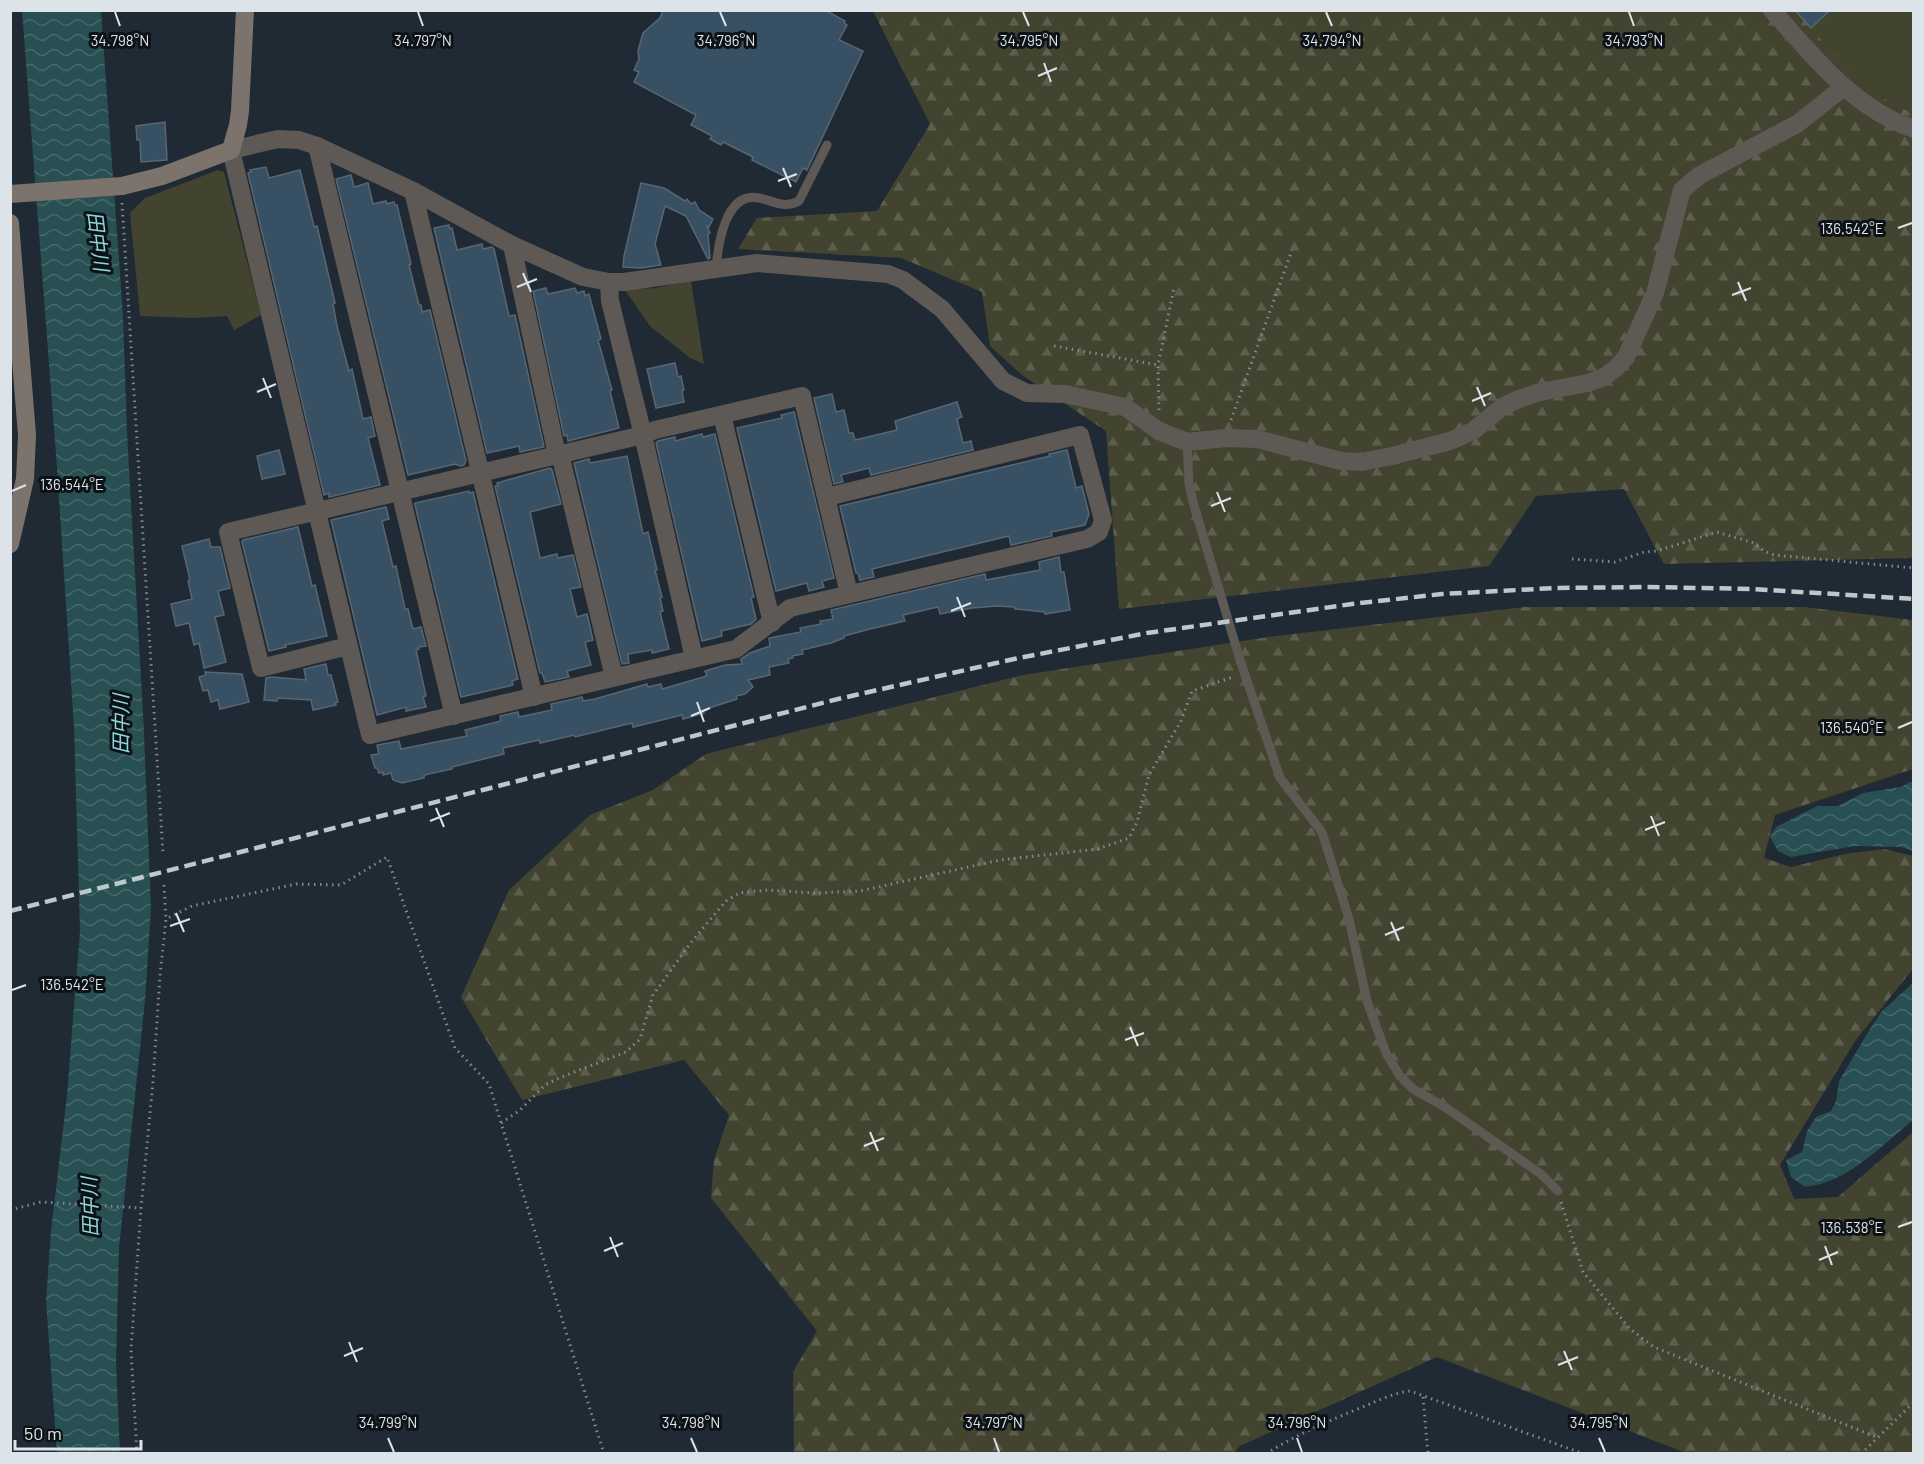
<svg xmlns="http://www.w3.org/2000/svg" width="1924" height="1464" font-family="Barlow,'Noto Sans JP',sans-serif">
	<defs>
		<pattern id="forest-firs" width="22" height="20" patternUnits="userSpaceOnUse" patternTransform="scale(1.5)"><rect width="22" height="20" fill="#424430"/><path d="M5 1l3.5 6h-7zM16 11l3.5 6h-7z" fill="#5d5f4e"/></pattern>
		<pattern id="water-waves" width="16" height="10" patternUnits="userSpaceOnUse" patternTransform="scale(1.5)"><rect width="16" height="10" fill="#284f52"/><path d="M0 5q4-4 8 0t8 0" fill="none" stroke="#47686b"/></pattern>
	</defs>
	<rect width="100%" height="100%" fill="#1f2a34"/>
	<g fill="url(#forest-firs)">
		<polygon points="873,11 1913,11 1913,558 1664,564 1624,489 1536,496 1489,566 1119,609 1106,431 1022,375 990,346 982,292 901,258 738,249 757,218 877,211 930,124"/>
		<polygon points="1525,607 1804,607 1913,620 1913,769 1775,815 1764,858 1791,867 1845,854 1884,849 1913,856 1913,969 1855,1041 1780,1165 1794,1199 1838,1197 1913,1132 1913,1453 1686,1453 1437,1357 1240,1446 1234,1453 794,1453 793,1372 817,1331 711,1198 714,1160 729,1115 684,1060 522,1100 461,997 509,890 590,815 653,790 706,754 1023,675 1268,637"/>
	</g>
	<g fill="#424430">
		<path d="M1795,11H1913V112C1872,103 1824,41 1795,11Z"/>
		<polygon points="218,170 224,172 261,315 234,330 227,316 194,318 140,316 130,213 145,198"/>
		<polygon points="691,281 704,364 690,358 650,326 625,290 656,288"/>
	</g>
	<g fill="url(#water-waves)">
		<polygon points="22,11 101,11 123,316 127,432 144,732 151,909 145,1001 119,1248 116,1362 120,1453 57,1453 46,1301 51,1231 67,1095 80,931 74,727 57,468"/>
		<polygon points="1913,781 1913,851 1901,847 1854,846 1791,857 1778,851 1770,837 1776,827 1817,806 1838,806 1863,793 1900,787"/>
		<path d="M1913,983V1120C1881,1146 1847,1183 1805,1187L1791,1177L1786,1160L1802,1152L1807,1131L1816,1117L1831,1111L1836,1101L1839,1081L1870,1029L1882,1011Z"/>
	</g>
	<g fill="#385064" stroke="#596671" stroke-width="1.5">
		<polygon points="663,10 825,10 845,21 844,23 847,25 839,40 863,51 807,170 803,168 796,182 752,160 753,157 723,142 721,145 710,139 712,136 691,125 696,115 634,82 639,72 634,70 639,59 638,51 643,33 660,18"/>
		<polygon points="1795,10 1830,10 1811,28"/>
		<polygon points="165,122 167,160 141,162 140,140 137,140 136,126"/>
		<polygon points="266,167 269,178 300,170 312,218 314,227 317,226 335,303 333,304 337,326 349,371 352,369 363,419 371,417 375,436 368,438 380,485 329,497 329,493 324,495 248,173 251,172 250,170"/>
		<polygon points="351,175 354,187 368,183 373,204 386,201 387,204 394,202 395,205 397,205 411,264 409,265 419,305 421,305 422,312 430,310 466,461 464,465 460,466 455,464 408,475 336,179"/>
		<polygon points="641,183 664,188 685,201 687,199 691,204 695,202 699,210 713,219 709,227 707,226 710,233 708,234 710,258 708,259 686,216 665,206 655,244 661,265 641,268 623,267 624,256"/>
		<polygon points="449,225 449,228 452,228 457,250 482,244 483,249 492,247 494,249 509,316 515,315 544,447 520,452 519,446 487,453 434,228"/>
		<polygon points="546,288 548,294 575,288 577,293 584,291 585,296 589,294 601,339 598,340 612,390 610,391 619,428 568,441 567,435 564,436 533,291"/>
		<polygon points="675,363 678,377 681,376 684,390 682,391 684,402 656,408 647,369"/>
		<polygon points="832,394 836,412 844,410 849,433 853,433 855,440 897,430 895,421 957,402 962,417 957,419 963,443 971,441 973,450 871,475 869,468 841,475 843,482 834,484 814,398"/>
		<polygon points="794,412 834,578 822,581 824,587 809,591 807,583 776,591 737,428 782,418 781,415"/>
		<polygon points="702,434 703,437 715,434 754,597 751,598 756,619 751,624 721,631 722,636 702,641 656,443 658,441 675,437 675,441"/>
		<polygon points="279,450 285,474 262,479 257,456"/>
		<polygon points="1067,450 1076,488 1082,486 1089,514 1085,525 1051,532 1052,536 1011,545 1009,536 872,569 874,577 860,580 858,573 856,573 840,506 1050,456 1049,454"/>
		<polygon points="627,456 643,534 648,532 657,570 655,570 662,597 660,598 663,611 660,612 669,649 652,653 652,650 628,654 629,663 622,664 574,463 589,459 590,463"/>
		<polygon points="550,468 552,470 561,504 530,512 540,558 557,554 558,558 573,555 581,587 570,589 577,617 587,614 593,640 585,642 591,665 567,671 569,677 545,682 542,673 540,673 495,486 498,486 497,483"/>
		<polygon points="469,491 470,493 473,492 518,679 512,681 513,685 461,697 415,505 415,503"/>
		<polygon points="386,507 389,519 382,521 393,567 396,566 405,609 408,609 413,629 421,627 426,646 418,647 419,649 416,650 426,696 423,697 426,707 406,711 406,707 377,715 331,520"/>
		<polygon points="298,527 312,586 315,585 327,636 285,645 286,647 269,651 242,542 243,540"/>
		<polygon points="209,539 211,547 220,547 230,588 218,591 224,615 215,617 226,662 204,668 199,643 194,645 189,623 176,626 171,604 192,599 188,581 190,580 182,546"/>
		<polygon points="1059,557 1061,572 1064,572 1070,610 1045,614 1045,612 1015,609 1014,607 997,606 972,608 940,614 938,607 903,615 905,621 870,629 844,636 844,638 831,643 802,650 803,654 792,656 793,658 788,659 789,663 769,667 770,675 748,680 753,687 745,694 736,696 737,699 703,710 704,713 683,719 682,715 633,727 632,723 575,737 574,735 540,743 539,740 503,748 504,754 452,767 452,769 424,775 424,778 402,783 393,780 391,773 383,775 383,772 379,773 377,768 375,768 371,755 379,754 377,745 399,741 401,749 431,743 467,736 465,730 501,721 500,716 518,712 519,717 552,710 551,704 574,699 582,697 583,701 595,699 647,684 648,687 661,684 662,689 707,676 705,671 725,665 742,664 741,659 750,653 770,646 769,638 801,632 800,628 821,624 820,621 833,619 831,610 985,574 986,580 1040,570 1039,562"/>
		<polygon points="326,664 328,675 331,675 338,702 335,703 336,705 313,710 311,700 278,698 277,701 264,700 266,678 272,677 306,680 304,669"/>
		<polygon points="205,672 242,674 249,702 220,709 218,700 211,702 208,690 203,691 199,677 206,675"/>
	</g>
	<g fill="none" stroke-linecap="round" stroke-linejoin="round">
		<g stroke="#808a92" stroke-width="3" stroke-dasharray="1.5 4.5" stroke-linecap="butt">
			<polyline points="122,203 163,854"/>
			<polyline points="1054,346 1158,365"/>
			<polyline points="1159,410 1158,365 1174,288"/>
			<polyline points="1231,420 1292,250"/>
			<polyline points="1572,559 1615,562 1644,552 1657,551 1717,532 1754,543 1764,551 1774,555 1914,568"/>
			<polyline points="164,885 166,919"/>
			<polyline points="501,1123 519,1111 545,1085 559,1078 626,1052 640,1039 653,995 692,941 726,901 739,893 768,890 814,893 860,891 1000,860 1098,849 1129,838 1137,822 1149,775 1181,721 1192,691 1233,677"/>
			<polyline points="1561,1202 1583,1272 1630,1329 1654,1347 1876,1437"/>
			<polyline points="10,1210 41,1202 141,1208"/>
			<polyline points="1423,1397 1428,1454"/>
			<polyline points="137,1454 131,1350 141,1208 153,1082 160,975 166,919 192,906 296,884 341,885 387,857 455,1048 489,1084 604,1454"/>
			<path d="M1266,1454C1297,1434 1331,1420 1365,1406C1379,1400 1394,1393 1410,1391L1584,1454"/>
			<polyline points="1861,1454 1914,1402"/>
		</g>
		<g stroke="#5e5954" stroke-width="9">
			<path d="M716,269C718,245 725,191 759,198C774,201 784,209 799,201L827,145"/>
			<polyline points="1187,442 1189,483 1193,502 1240,660 1280,778 1322,832 1349,919 1367,1001 1386,1053 1400,1076 1413,1089 1445,1107 1541,1174 1558,1191"/>
		</g>
		<g stroke="#5e5954" stroke-width="18">
			<path d="M1772,10C1813,56 1854,109 1914,129"/>
			<polyline points="317,146 454,716"/>
			<polyline points="413,191 534,697"/>
			<polyline points="512,245 557,455"/>
			<polyline points="609,282 610,301 643,435 694,658"/>
			<polyline points="722,415 772,623"/>
			<polyline points="560,454 614,677"/>
			<polyline points="827,497 1080,435 1103,520 1099,532 1087,539 790,608 736,649 370,735 231,150 278,139 299,140 317,146 413,191 512,245 583,277 609,282 624,282 757,263 888,274 903,280 942,309 1003,381 1027,393 1065,394 1125,407 1159,431 1187,442 1226,438 1257,439 1341,461 1361,462 1392,456 1450,441 1473,431 1502,407 1519,399 1540,392 1588,383 1604,377 1615,369 1626,357 1655,293 1682,190 1700,175 1797,124 1844,87"/>
			<polyline points="348,646 261,668 228,532 643,435 655,430 802,396 849,594"/>
		</g>
		<g stroke="#7c746c" stroke-width="18">
			<polyline points="10,194 122,186 162,176 231,150 238,125 240,111 245,10"/>
			<polyline points="10,223 27,435 25,479 10,544"/>
		</g>
		<polyline stroke="#bec7ce" stroke-width="4.5" stroke-dasharray="12 6" stroke-linecap="butt" points="10,911 838,699 1014,659 1147,633 1352,604 1442,594 1556,588 1648,587 1753,589 1914,599"/>
	</g>
	<path fill="none" stroke="#dce4ea" stroke-width="2" d="M115,12L120,26M418,12L423,26M720,12L726,26M1023,12L1029,26M1326,12L1332,26M1629,12L1634,26M1044,63L1051,82M1038,76L1057,68M783,168L791,187M778,181L797,174M1898,228L1912,223M523,273L531,292M1738,282L1746,301M517,287L537,279M1732,295L1751,288M263,378L271,398M1477,387L1485,406M257,392L276,384M1472,401L1491,393M12,491L26,485M1217,492L1225,512M1211,506L1231,498M957,597L965,617M951,611L971,603M697,702L704,722M691,716L710,708M1898,728L1912,722M436,808L444,827M1651,816L1659,836M430,821L450,813M1645,830L1665,822M176,913L184,932M1391,922L1399,941M170,926L190,919M1385,935L1404,927M12,990L26,985M1130,1027L1138,1046M1125,1040L1144,1033M870,1132L878,1151M864,1146L884,1138M1898,1227L1912,1222M610,1237L618,1257M1825,1246L1832,1265M604,1251L623,1243M1819,1260L1838,1252M349,1342L357,1362M1564,1351L1572,1370M344,1356L363,1348M1558,1365L1578,1357M388,1438L394,1452M691,1438L697,1452M994,1438L999,1452M1297,1438L1302,1452M1599,1438L1605,1452"/>
	<g text-anchor="middle" dominant-baseline="central" stroke-width="6" stroke-linejoin="round" paint-order="stroke">
		<g font-size="20" font-style="italic" fill="#8cd7dc" stroke="#0d1217">
			<text transform="translate(99 241) rotate(83)">田中川</text>
			<text transform="translate(120 724) rotate(-90)">田中川</text>
			<text transform="translate(89 1207) rotate(-92)">田中川</text>
		</g>
	</g>
	<g font-size="15" text-anchor="middle" fill="#dce4ea" stroke="#0d1217" stroke-width="6" stroke-linejoin="round" paint-order="stroke">
		<text x="120" y="46">34.798°N</text>
		<text x="423" y="46">34.797°N</text>
		<text x="726" y="46">34.796°N</text>
		<text x="1029" y="46">34.795°N</text>
		<text x="1332" y="46">34.794°N</text>
		<text x="1634" y="46">34.793°N</text>
		<text x="1852" y="234">136.542°E</text>
		<text x="72" y="490">136.544°E</text>
		<text x="1852" y="733">136.540°E</text>
		<text x="72" y="990">136.542°E</text>
		<text x="1852" y="1233">136.538°E</text>
		<text x="388" y="1428">34.799°N</text>
		<text x="691" y="1428">34.798°N</text>
		<text x="994" y="1428">34.797°N</text>
		<text x="1297" y="1428">34.796°N</text>
		<text x="1599" y="1428">34.795°N</text>
	</g>
	<rect width="1924" height="1464" fill="none" stroke="#dce4ea" stroke-width="24"/>
	<path d="M15 1440v9h126v-9" fill="none" stroke="#dce4ea" stroke-width="3"/>
	<text x="24" y="1440" font-size="18" fill="#dce4ea" stroke="#0d1217" stroke-width="4.5" paint-order="stroke">50 m</text>
</svg>
